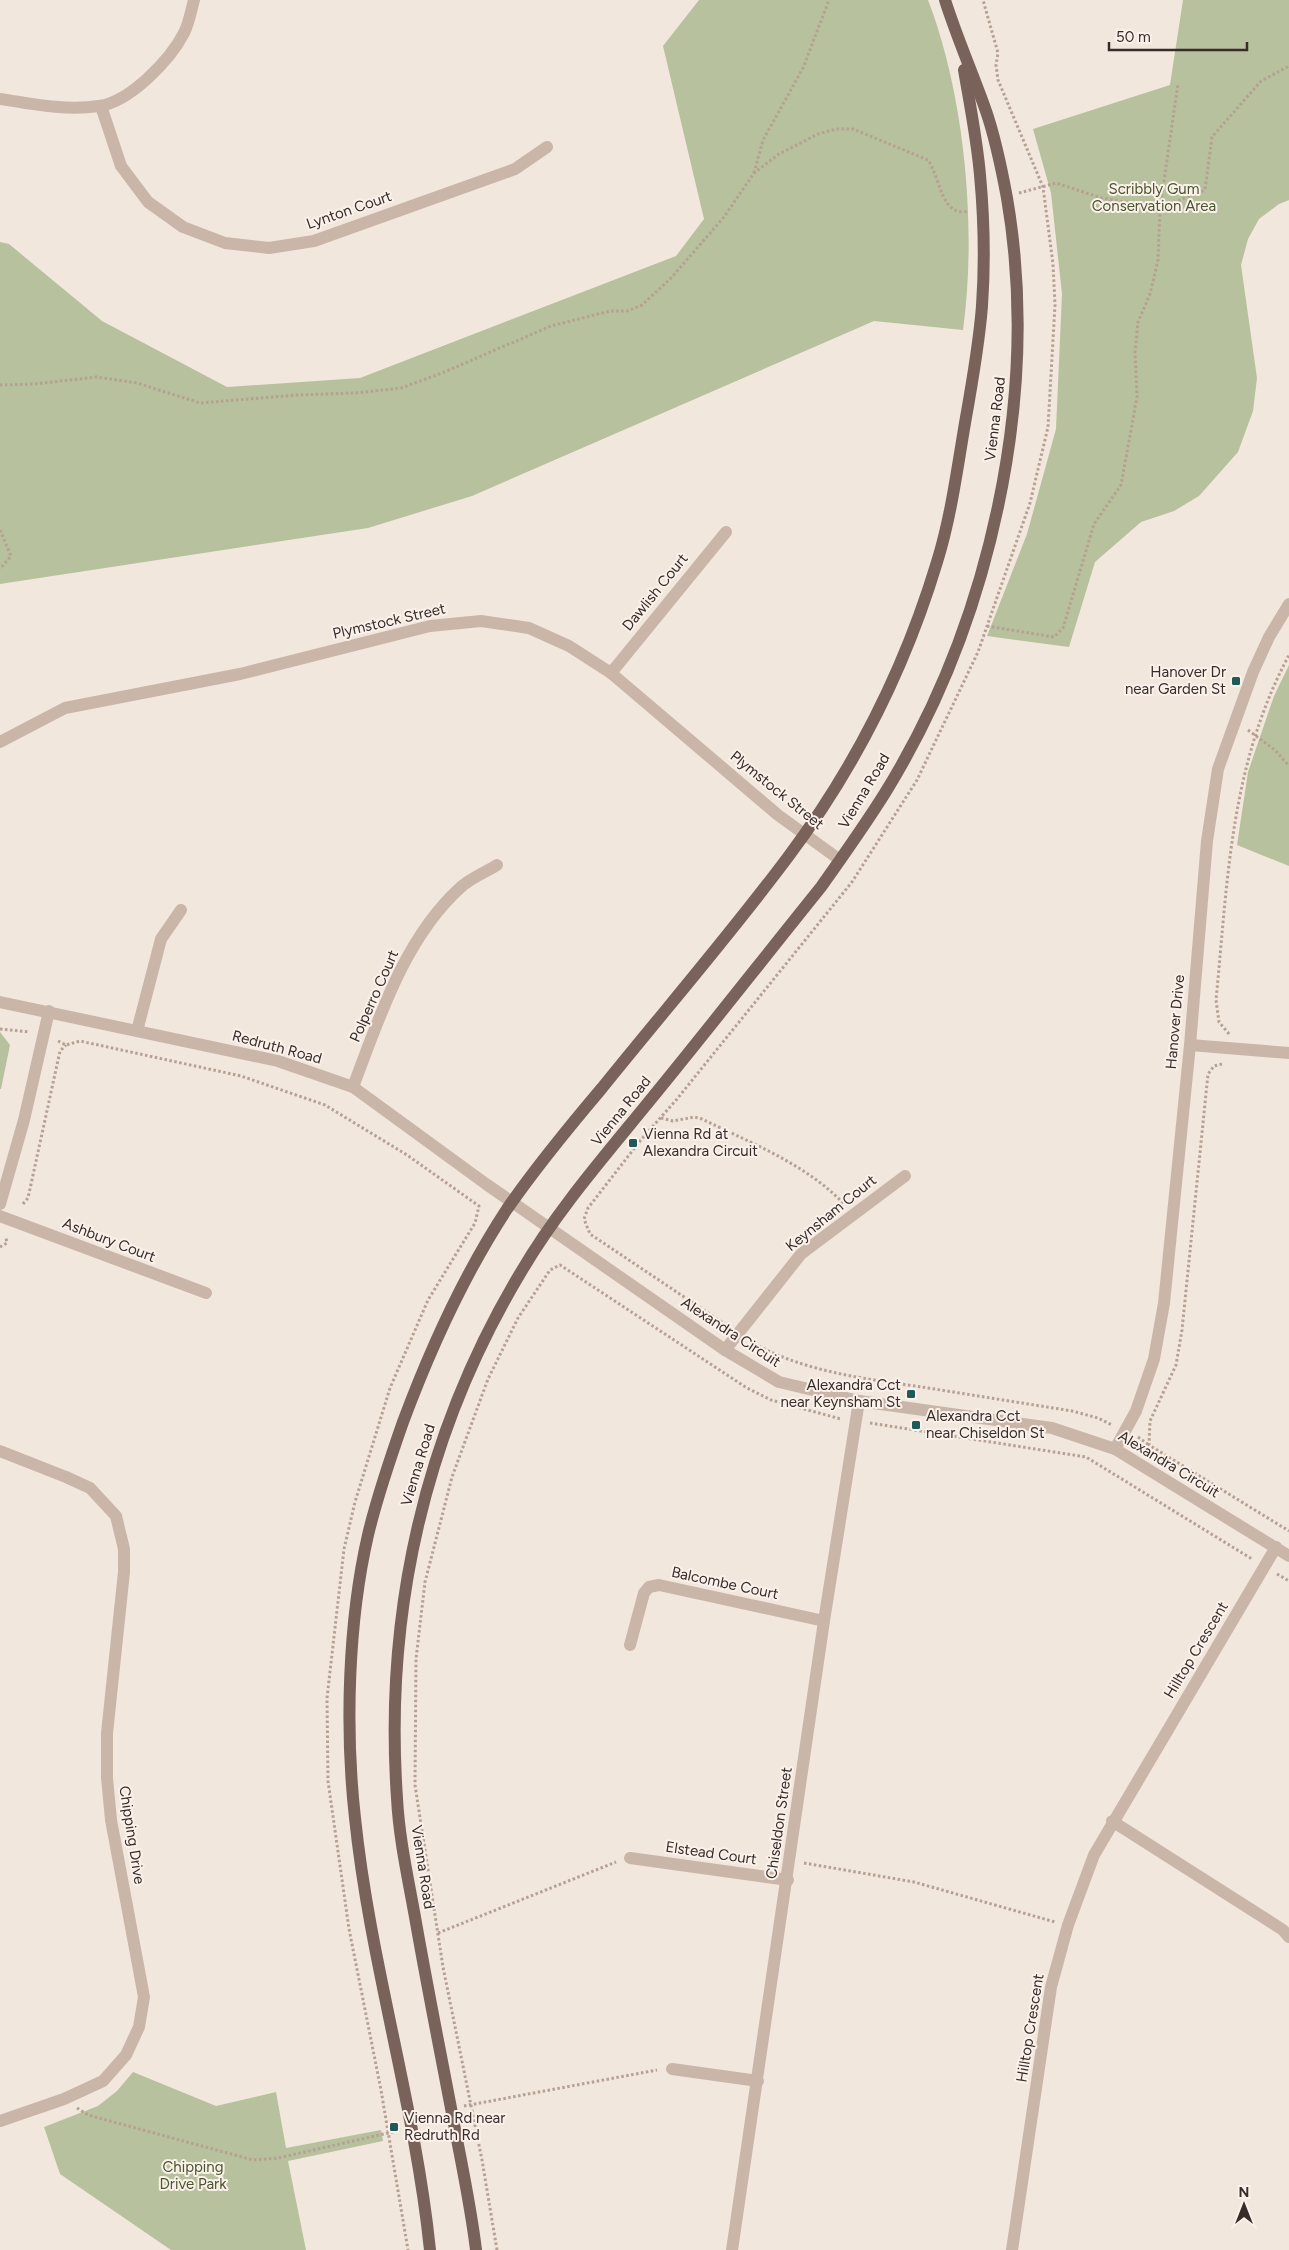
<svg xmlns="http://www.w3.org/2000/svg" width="1289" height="2250" font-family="Figtree,sans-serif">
	<rect width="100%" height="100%" fill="#f2e7dd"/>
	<g fill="#b7c19d">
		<path d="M699,0H928C965,96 977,228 963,330L874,321L472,496L368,528L0,584V242L9,244L102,321L227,387L360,378L676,256L704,219L663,46Z"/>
		<polygon points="1183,0 1289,0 1289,200 1279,204 1259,219 1248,239 1241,265 1257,378 1253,411 1238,452 1199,496 1174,511 1141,522 1095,562 1069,647 987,636 1027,534 1056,429 1062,294 1051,193 1033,129 1170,85"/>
		<polygon points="1289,665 1289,866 1237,845 1248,772 1274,696"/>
		<polygon points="0,1032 10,1045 1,1089 0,1089"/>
		<polygon points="133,2072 216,2106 276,2092 286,2148 381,2130 383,2141 288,2161 306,2250 171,2250 60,2174 44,2127 98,2106 117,2091"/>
	</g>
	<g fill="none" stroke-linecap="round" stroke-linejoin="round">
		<g stroke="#b6a093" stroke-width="3" stroke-dasharray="2.5 2.5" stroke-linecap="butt">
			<polyline points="754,173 763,140 803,68 829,0"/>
			<polyline points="1019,193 1056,183 1102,198 1160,208 1205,190 1212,137 1261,81 1289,66"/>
			<path d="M0,385L34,384L97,377L137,383L200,403L297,395L356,393L401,388L442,373L551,326L610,311H627L642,305L671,278L724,217L754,173L779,154L818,134L836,129H853L928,160C941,179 941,218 969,211"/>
			<polyline points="0,530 11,556 0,569"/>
			<polyline points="987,626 1054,637 1063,628 1094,524 1121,485 1137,397 1135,352 1138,322 1150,294 1158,260 1160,208 1178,84"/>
			<polyline points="1248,730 1275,750 1289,766"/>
			<polyline points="0,1029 29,1032"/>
			<path d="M1229,1034L1219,1022L1216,1000C1228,878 1230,766 1289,655"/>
			<polyline points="58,1041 66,1045 80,1041 241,1076 325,1105 407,1155 479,1206 475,1223 428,1300 390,1388 355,1502 344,1549 327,1698 328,1781 349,1929 381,2090 408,2250"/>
			<polyline points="1222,1064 1214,1066 1208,1074 1182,1330 1176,1365 1150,1421 1149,1445 1289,1531"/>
			<path d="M661,1118L673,1121L694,1117L702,1119C751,1143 806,1164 844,1204"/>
			<polyline points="23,1204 28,1198 60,1051 66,1045"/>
			<polyline points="0,1247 7,1243 6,1238"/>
			<polyline points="726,1325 590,1234 584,1219 588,1208 640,1141 677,1099 852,882 917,780 978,652 1030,503 1048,427 1055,305 1053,264 1043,187 998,80 996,65 998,53 983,0"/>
			<path d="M750,1341C799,1371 866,1379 922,1387C972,1395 1022,1403 1072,1411L1098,1418L1112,1425"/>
			<polyline points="870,1423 1086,1457 1252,1559"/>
			<polyline points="1138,1437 1149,1445"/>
			<polyline points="1277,1574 1289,1581"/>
			<polyline points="804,1863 914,1882 1055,1922"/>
			<polyline points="438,1933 616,1862"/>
			<polyline points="464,2106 657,2070"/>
			<polyline points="77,2108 88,2115 253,2160 278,2158 397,2131"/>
			<polyline points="497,2250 482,2160 443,1967 415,1785 416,1659 425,1582 452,1477 488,1379 518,1318 550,1270 560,1265 747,1388 771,1400 841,1419"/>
		</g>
		<g stroke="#cab6a9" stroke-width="12">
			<path d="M0,99C32,104 66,111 99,106C130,102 170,60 184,33C189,23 191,11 194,0"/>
			<polyline points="101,106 121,166 148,202 183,227 225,243 269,248 314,241 515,169 547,147"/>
			<polyline points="611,673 726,532"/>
			<polyline points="0,742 65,708 240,674 430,626 481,621 529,628 569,646 611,673 778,815 840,860"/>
			<polyline points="0,1002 278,1061 353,1087 486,1184 725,1350 779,1382 859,1401 1052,1428 1115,1449 1289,1556"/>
			<polyline points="137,1031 161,939 181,910"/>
			<polyline points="1190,1045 1289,1053"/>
			<path d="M353,1087C379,1018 405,937 461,887C471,878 486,872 497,865"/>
			<polyline points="0,1204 24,1120 49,1011"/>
			<polyline points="0,1216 206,1293"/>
			<polyline points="725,1350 801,1254 905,1176"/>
			<polyline points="1115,1449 1136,1411 1154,1359 1164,1303 1190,1045 1207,841 1218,769 1253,672 1269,637 1289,604"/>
			<polyline points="0,1451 66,1477 90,1488 116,1516 124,1549 124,1572 107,1733 107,1778 111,1820 144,1997 139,2027 126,2055 103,2081 64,2099 0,2121"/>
			<polyline points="630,1645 644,1593 649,1587 659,1585 824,1621"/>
			<polyline points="1112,1821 1283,1930 1289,1937"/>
			<polyline points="630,1858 788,1880"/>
			<polyline points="672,2069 758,2081"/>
			<polyline points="732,2250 824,1621 859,1401"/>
			<polyline points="1012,2250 1051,1987 1068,1925 1094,1855 1276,1547"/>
		</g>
		<g stroke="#79625a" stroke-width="12">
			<path d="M430,2250C415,2104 370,1963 355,1818C345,1729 348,1622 368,1535C377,1497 390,1459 403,1422C431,1347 463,1276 507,1209C536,1167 569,1127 602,1088C664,1011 729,936 788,857C854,769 905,668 937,562C951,517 957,470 965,423C972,384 979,345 982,306C985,263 984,218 980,175C977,140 970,105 964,70"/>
			<path d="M476,2250C471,2208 462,2166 454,2124C441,2055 427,1986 415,1917C408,1878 399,1838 397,1798C384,1612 425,1432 521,1272C556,1212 603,1158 647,1104C706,1032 763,959 821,887C843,856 865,825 885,793C990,623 1041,396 1007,198C1002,171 995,137 986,111C973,74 957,38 945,0"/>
		</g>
	</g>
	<g fill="#1f5958" stroke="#faf1ea" stroke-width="2">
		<rect x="1231" y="676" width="10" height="10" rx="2.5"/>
		<rect x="628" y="1138" width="10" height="10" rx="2.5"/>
		<rect x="906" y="1389" width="10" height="10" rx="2.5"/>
		<rect x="911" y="1420" width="10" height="10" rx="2.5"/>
		<rect x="389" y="2122" width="10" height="10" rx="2.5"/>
	</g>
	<g text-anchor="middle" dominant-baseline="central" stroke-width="4" stroke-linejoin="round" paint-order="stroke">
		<g font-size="15" fill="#49552d" stroke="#faf1ea">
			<text x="1154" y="189">Scribbly Gum<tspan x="1154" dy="17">Conservation Area</tspan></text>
			<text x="193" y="2167">Chipping<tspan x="193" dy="17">Drive Park</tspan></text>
		</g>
		<g font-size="15" fill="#372c29" stroke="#faf1ea">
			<text transform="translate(349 210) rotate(-19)">Lynton Court</text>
			<text transform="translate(995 419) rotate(-83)">Vienna Road</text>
			<text transform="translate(655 592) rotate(-51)">Dawlish Court</text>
			<text transform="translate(389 621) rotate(-13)">Plymstock Street</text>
			<text transform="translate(777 790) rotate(39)">Plymstock Street</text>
			<text transform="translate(864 791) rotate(-59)">Vienna Road</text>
			<text transform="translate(374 996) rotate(-66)">Polperro Court</text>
			<text transform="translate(1175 1022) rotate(-85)">Hanover Drive</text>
			<text transform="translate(277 1047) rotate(15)">Redruth Road</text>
			<text transform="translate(621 1111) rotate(-51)">Vienna Road</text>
			<text transform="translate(831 1213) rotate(-39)">Keynsham Court</text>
			<text transform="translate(109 1240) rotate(21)">Ashbury Court</text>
			<text transform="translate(731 1332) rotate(33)">Alexandra Circuit</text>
			<text transform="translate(1169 1464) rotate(31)">Alexandra Circuit</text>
			<text transform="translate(418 1465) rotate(-73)">Vienna Road</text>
			<text transform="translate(725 1583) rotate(12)">Balcombe Court</text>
			<text transform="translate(1196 1650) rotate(-59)">Hilltop Crescent</text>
			<text transform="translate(779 1823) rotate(-82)">Chiseldon Street</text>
			<text transform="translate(132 1835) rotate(81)">Chipping Drive</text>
			<text transform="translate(711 1853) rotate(8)">Elstead Court</text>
			<text transform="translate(423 1867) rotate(81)">Vienna Road</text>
			<text transform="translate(1030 2028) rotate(-81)">Hilltop Crescent</text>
		</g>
		<g font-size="15" fill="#372c29" stroke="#faf1ea" text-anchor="start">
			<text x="1226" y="672" text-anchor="end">Hanover Dr<tspan x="1226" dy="17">near Garden St</tspan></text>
			<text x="643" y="1134">Vienna Rd at<tspan x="643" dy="17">Alexandra Circuit</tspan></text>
			<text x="901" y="1385" text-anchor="end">Alexandra Cct<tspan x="901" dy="17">near Keynsham St</tspan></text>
			<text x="926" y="1416">Alexandra Cct<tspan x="926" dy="17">near Chiseldon St</tspan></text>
			<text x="404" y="2118">Vienna Rd near<tspan x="404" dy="17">Redruth Rd</tspan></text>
		</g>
	</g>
	<g transform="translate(1244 2205)" stroke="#faf1ea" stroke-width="4" paint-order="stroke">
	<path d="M0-4L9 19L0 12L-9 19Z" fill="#372c29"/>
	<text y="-8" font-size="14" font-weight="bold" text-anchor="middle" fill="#372c29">N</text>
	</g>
	<path d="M1109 42v8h138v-8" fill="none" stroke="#372c29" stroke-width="2.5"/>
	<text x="1116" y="42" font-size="15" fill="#372c29" stroke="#faf1ea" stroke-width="4" paint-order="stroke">50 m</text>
</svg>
